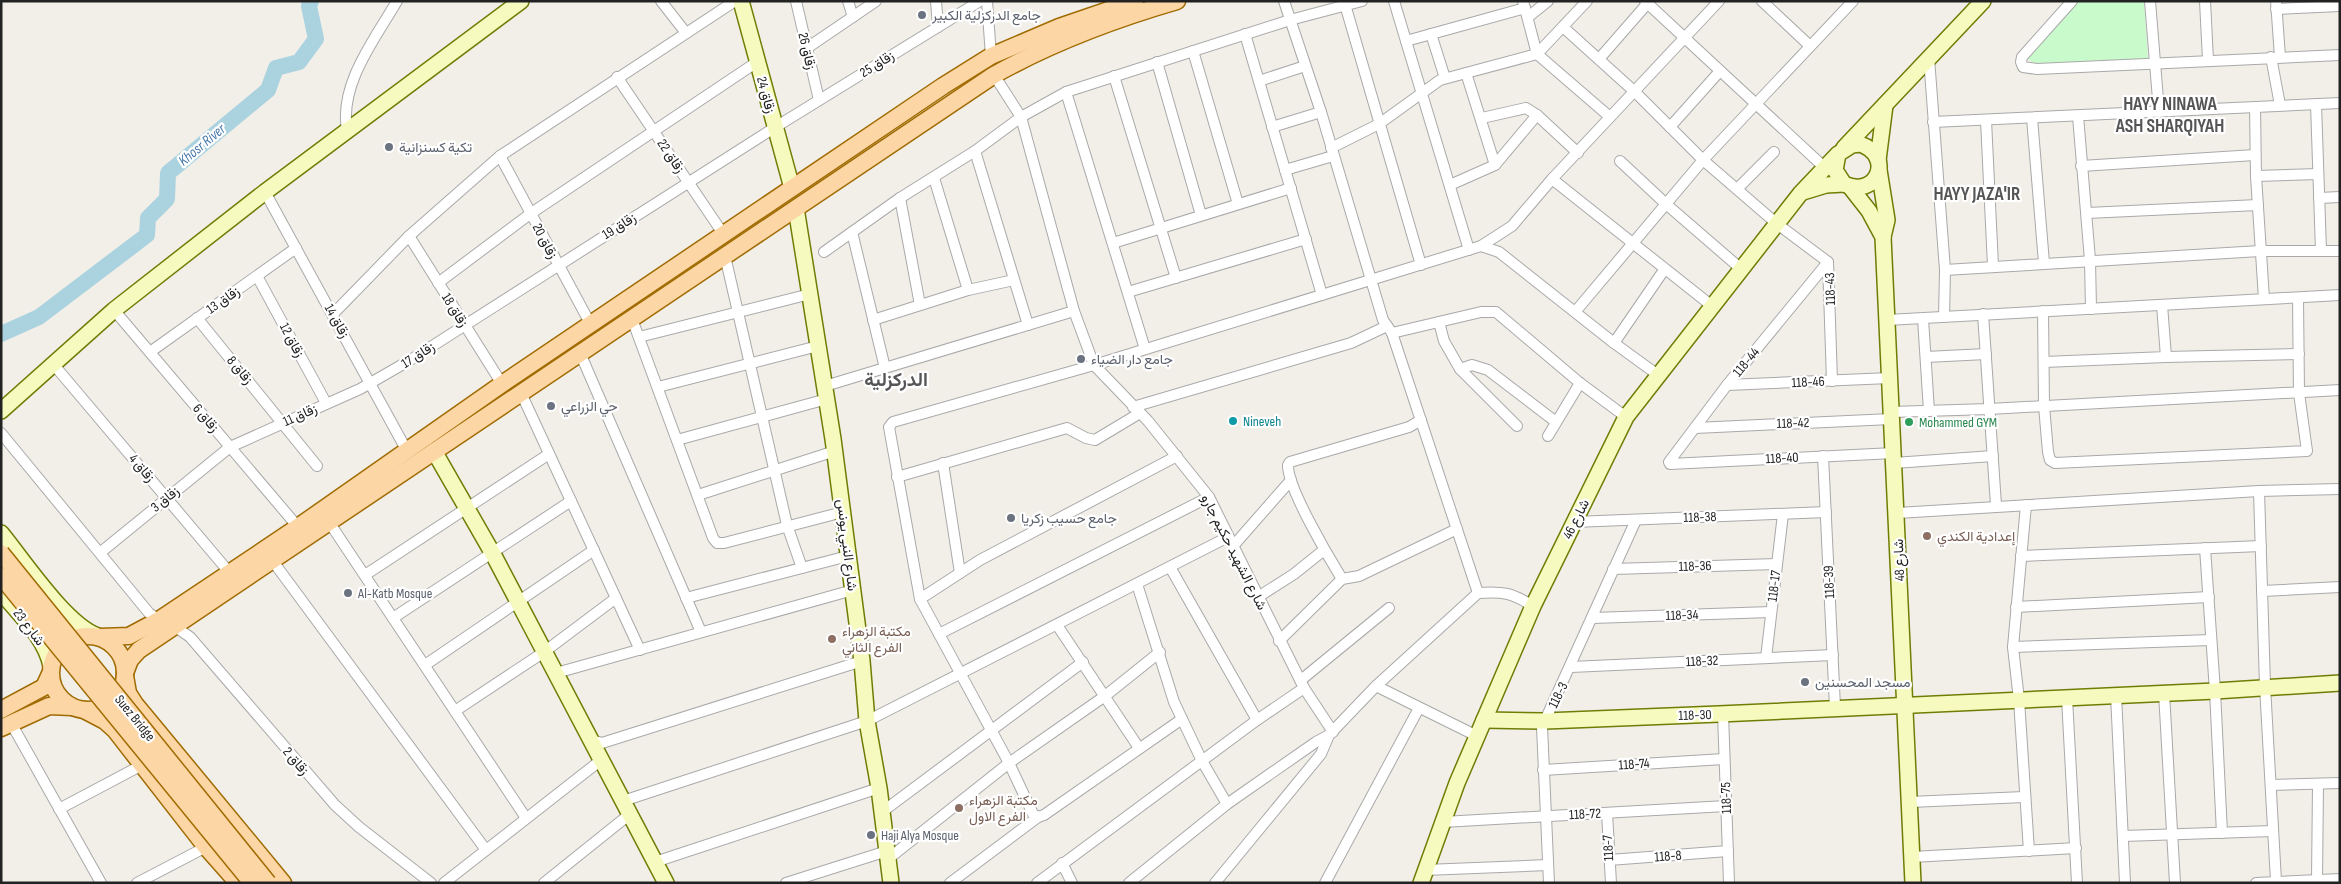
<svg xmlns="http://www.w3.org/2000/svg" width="2341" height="884" font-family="'Sofia Sans Condensed',Vazirmatn,sans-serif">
	<rect width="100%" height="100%" fill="#f2efe9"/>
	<polygon fill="#c8facc" points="2078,1 2144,1 2148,59 2037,66 2027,58"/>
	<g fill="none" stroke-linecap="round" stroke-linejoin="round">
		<polyline stroke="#aad3df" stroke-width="16" points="1,334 39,317 147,235 148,218 167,199 168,173 268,90 276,68 299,62 316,39 309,6 311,1"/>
		<defs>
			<g id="street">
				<polyline points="661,1 686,33"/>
				<polyline points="796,1 819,100"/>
				<polyline points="848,1 853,17"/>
				<polyline points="936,1 938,27"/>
				<polyline points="987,1 991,56"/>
				<polyline points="1284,1 1321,112 1383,320 1392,333 1478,593"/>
				<polyline points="1344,1 1421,265"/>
				<polyline points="1394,1 1406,41 1525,8"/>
				<polyline points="1523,1 1537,54 1610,117"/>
				<polyline points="1645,1 1825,168"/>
				<polyline points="1762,1 1810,46"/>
				<polyline points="2072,1 2022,57 2021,62 2023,67 2037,69 2340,55"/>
				<polyline points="2150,1 2159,112"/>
				<polyline points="2205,1 2208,60"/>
				<polyline points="2276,1 2280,57"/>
				<polyline points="2276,9 2340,6"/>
				<polyline points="1528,17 1548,1"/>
				<polyline points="1563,27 1635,92 1703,160 1776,223 1828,262 1832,381"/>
				<polyline points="1245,34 1322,295"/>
				<polyline points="1431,34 1445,78"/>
				<polyline points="1406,41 1469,250"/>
				<polyline points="807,48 876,1"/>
				<polyline points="1193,51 1238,204"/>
				<polyline points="2271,57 2280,105"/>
				<polyline points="1929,58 1945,270 1944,317"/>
				<polyline points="1599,59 1647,4"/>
				<polyline points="1157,62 1201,215"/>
				<polyline points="1466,73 1495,165"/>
				<polyline points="994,75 1021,117 1074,311 1094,365 1148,421 1209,497 1304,688 1333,732"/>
				<polyline points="1114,76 1176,278"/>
				<polyline points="617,77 724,235"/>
				<polyline points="1259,81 1305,66"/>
				<polyline points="1066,92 1145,349"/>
				<polyline points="2316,104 2321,251"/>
				<polyline points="2255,107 2256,176 2264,299"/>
				<polyline points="2078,116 2090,260 2091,309"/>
				<polyline points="1482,118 1526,108 1537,115 1578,153"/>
				<polyline points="2032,118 2044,263"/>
				<polyline points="1986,120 1993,266"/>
				<polyline points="1933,122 2340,103"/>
				<polyline points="1272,127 1321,112"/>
				<polyline points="1670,127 1720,71"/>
				<path d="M347,130C339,84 375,39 397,1"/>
				<polyline points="1331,148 1379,124 1440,80 1537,54 1587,1"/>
				<polyline points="975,151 1028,325"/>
				<polyline points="500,156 591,325"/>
				<polyline points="1620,161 1666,204 1740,268"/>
				<polyline points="2081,166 2255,155"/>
				<polyline points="1285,170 1333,156"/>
				<polyline points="2256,176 2318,174"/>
				<polyline points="934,178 968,290"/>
				<polyline points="1552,179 1712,306"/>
				<polyline points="1450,185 1495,165 1537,115"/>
				<polyline points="1737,189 1774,152"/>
				<polyline points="265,192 407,451"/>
				<polyline points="900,198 920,305"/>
				<polyline points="2319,198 2340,197"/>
				<polyline points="2087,213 2258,205"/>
				<polyline points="852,232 885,368"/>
				<polyline points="409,236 502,384"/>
				<polyline points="1113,243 1291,188"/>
				<polyline points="1481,246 1499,252 1614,343 1658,375"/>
				<polyline points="824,252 900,198 975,151 1021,117 1066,92 1290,20 1362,1"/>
				<polyline points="725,256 787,525 802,568"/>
				<polyline points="1828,262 1727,385 1669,462 1670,464 1894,453"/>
				<polyline points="1945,270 2260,251 2340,251"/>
				<polyline points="257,276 326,403"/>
				<polyline points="438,283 530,214 757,62"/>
				<polyline points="1128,292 1306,239"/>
				<polyline points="114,310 298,527"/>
				<polyline points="2043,311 2044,406 2048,452 2050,460 2055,463 2307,451 2299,393 2298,298"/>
				<polyline points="1575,312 1703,160 1853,1"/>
				<polyline points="333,314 409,236 500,156 735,1"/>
				<polyline points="1983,314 1996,505"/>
				<polyline points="197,318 317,466"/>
				<polyline points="632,319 713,538 717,543 724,543 843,512"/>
				<polyline points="1923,319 1929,411"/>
				<polyline points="873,320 968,290 1014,280"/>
				<polyline points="1887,320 2340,295"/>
				<polyline points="1439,322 1444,341 1460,369 1517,426"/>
				<polyline points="1392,333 1481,312 1496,312 1580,383 1626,417"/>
				<polyline points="639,337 810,294"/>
				<polyline points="1614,343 1664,270"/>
				<polyline points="150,352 296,248"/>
				<polyline points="580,353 701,632"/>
				<polyline points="1926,357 1986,354"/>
				<polyline points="2166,357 2299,354"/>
				<polyline points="2044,362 2166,357 2162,305"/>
				<polyline points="54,365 229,572"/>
				<polyline points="1460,369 1472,365 1488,370 1556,422"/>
				<polyline points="1727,385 1890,378"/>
				<polyline points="825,386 1074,311"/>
				<polyline points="658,387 818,346"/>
				<polyline points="521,393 640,650"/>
				<polyline points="1133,407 1351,343 1387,326"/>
				<polyline points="1891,412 1989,409 2340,390"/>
				<polyline points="1695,428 1891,419"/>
				<polyline points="1,433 149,613 159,620"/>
				<polyline points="1548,436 1580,383"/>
				<polyline points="677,440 827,399"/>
				<polyline points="1823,456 1835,707"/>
				<polyline points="943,463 960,573"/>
				<polyline points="1894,463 1993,456"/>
				<polyline points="897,477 1067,428 1086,438 1095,440 1140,413"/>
				<polyline points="2259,491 2265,686 2276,881"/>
				<polyline points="698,495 835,451"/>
				<polyline points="2026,505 2013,647 2019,700 2029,851"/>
				<polyline points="1897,513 2259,491 2340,489"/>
				<polyline points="329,522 526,818"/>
				<polyline points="1574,522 1826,512"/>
				<polyline points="1234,545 1291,480"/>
				<polyline points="2205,548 2215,691 2222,833"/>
				<polyline points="101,552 230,447 360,389 412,359 774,128 980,1"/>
				<polyline points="2021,556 2261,546"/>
				<polyline points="272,560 486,850"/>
				<polyline points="1170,567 1257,720"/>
				<polyline points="1613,569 1777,564"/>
				<polyline points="365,575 549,454"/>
				<path d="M1342,579C1329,558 1287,487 1288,465L1290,462L1409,427L1421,420"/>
				<polyline points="1137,584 1174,702 1202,761 1227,804"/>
				<polyline points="2262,591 2340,587"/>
				<polyline points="1258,597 1294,574 1324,550"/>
				<polyline points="686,598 848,556"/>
				<polyline points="920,599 980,560 1177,456"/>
				<polyline points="2016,607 2209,597"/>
				<polyline points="393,618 571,501"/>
				<polyline points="1592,618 1771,612"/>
				<polyline points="1057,625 1139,748"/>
				<polyline points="174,626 190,637 335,805 359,827 431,883"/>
				<polyline points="939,634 1209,497"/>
				<polyline points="1279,641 1342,579 1359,576 1457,529"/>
				<polyline points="2013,647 2211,640"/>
				<polyline points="1766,658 1783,514"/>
				<polyline points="425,665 594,550"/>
				<polyline points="1571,667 1833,655"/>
				<polyline points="556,673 853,590"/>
				<polyline points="1301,680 1389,608"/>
				<polyline points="1376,686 1477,736"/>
				<polyline points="2164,693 2175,883"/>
				<polyline points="2116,695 2125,883"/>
				<polyline points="2067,698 2077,883"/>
				<polyline points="455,711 544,652 616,598"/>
				<polyline points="1723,714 1729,883"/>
				<polyline points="1182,719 1044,815 1038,817 1033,814 1009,763 920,599 889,427 893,422 1094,365 1481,246 1512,226 1552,179 1719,1"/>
				<polyline points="11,723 101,883"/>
				<polyline points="591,740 602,743 862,661"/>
				<polyline points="1543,770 1724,759"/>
				<polyline points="2271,785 2340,783"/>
				<polyline points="623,801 867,721 1228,537"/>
				<polyline points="1910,802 2024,797"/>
				<polyline points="59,809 142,765"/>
				<polyline points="882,812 1083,662"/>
				<polyline points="1607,813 1611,883"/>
				<polyline points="1443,822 1726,806"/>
				<polyline points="2123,836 2273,831"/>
				<polyline points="1912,857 2076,848"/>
				<polyline points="888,859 1009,763 1105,696 1160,652"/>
				<polyline points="1609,860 1728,851"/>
				<polyline points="655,862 879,788"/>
				<polyline points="1062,863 1072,883"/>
				<polyline points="1425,870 1548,865"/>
				<polyline points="2317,880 2318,784"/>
				<polyline points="137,883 206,847"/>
				<polyline points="444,883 601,760"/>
				<polyline points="544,883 630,814"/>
				<polyline points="786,883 887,851"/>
				<polyline points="950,883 1038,817"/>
				<polyline points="1037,883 1257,720 1304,688"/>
				<polyline points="1129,883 1227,804 1316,742 1329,735"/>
				<path d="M1215,883L1321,754L1329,735L1376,686L1478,593C1503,591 1512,593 1533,606"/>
				<polyline points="1325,883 1419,708"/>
				<polyline points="1549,883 1542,727 1636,520"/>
				<polyline points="2256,883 2340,879"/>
			</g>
			<g id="secondary">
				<polyline points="741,1 792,188"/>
				<polyline points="1844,148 1983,1"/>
				<polyline points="1878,160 1885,105"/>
				<polyline points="1879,170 1887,220 1883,237"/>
				<polyline points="1851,188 1869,211 1883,237 1913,883"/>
				<polyline points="1803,192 1826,185 1844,184"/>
				<polyline points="796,208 833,439 862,661 867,721 879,788 891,883"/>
				<polyline points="1,411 114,310 265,192 521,1"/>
				<polyline points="434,451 493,554 666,883"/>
				<path d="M1,533C24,561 66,625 98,636"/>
				<path d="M1,592C19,614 45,637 51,666"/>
				<polyline points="1484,720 1545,721 1719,714 2215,691 2340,683"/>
				<path d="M1421,883L1457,783L1533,606L1626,417L1800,194L1838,154L1852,145L1860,144C1895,156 1877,199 1844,184L1835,170L1838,154"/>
			</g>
			<g id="primary">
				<circle cx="88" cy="673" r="37"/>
				<polyline points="100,637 129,636 159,620 298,527 502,384 943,86 991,56 1059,27 1135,1"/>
				<path d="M125,673L130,660L139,650L994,75C1051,43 1115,19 1177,1"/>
				<polyline points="125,676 128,693 135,704 283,883"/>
				<polyline points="1,710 44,687 50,674"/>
				<polyline points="84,710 105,721 115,730 206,847 238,883"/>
				<polyline points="1,728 49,706 72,707"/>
			</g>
		</defs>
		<use href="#street" stroke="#a9a9a9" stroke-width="12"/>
		<use href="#secondary" stroke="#707d05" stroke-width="18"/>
		<use href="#primary" stroke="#a06b00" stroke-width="19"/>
		<use href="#street" stroke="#fff" stroke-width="10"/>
		<use href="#secondary" stroke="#f7fabf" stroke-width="15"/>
		<use href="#primary" stroke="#fcd6a4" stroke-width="16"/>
		<defs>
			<g id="primary-bridge">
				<polyline points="1,553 268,883"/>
				<polyline points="1,576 252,883"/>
			</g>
		</defs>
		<use href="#primary-bridge" stroke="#a06b00" stroke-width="19" stroke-linecap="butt"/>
		<use href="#primary-bridge" stroke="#fcd6a4" stroke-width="16"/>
	</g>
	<g fill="#6b7280" stroke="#fff" stroke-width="2">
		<circle cx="922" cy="15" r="5"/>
		<circle cx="389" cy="147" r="5"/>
		<circle cx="1081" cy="359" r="5"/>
		<circle cx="551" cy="406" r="5"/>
		<circle cx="1011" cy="518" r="5"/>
		<circle cx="348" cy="593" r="5"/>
		<circle cx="1805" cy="682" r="5"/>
		<circle cx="871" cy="835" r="5"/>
	</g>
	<circle fill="#0f9aa8" stroke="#fff" stroke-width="2" cx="1233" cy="421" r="5"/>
	<circle fill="#2e9e5b" stroke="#fff" stroke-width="2" cx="1909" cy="422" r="5"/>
	<g fill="#8d6e63" stroke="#fff" stroke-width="2">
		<circle cx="1927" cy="536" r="5"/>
		<circle cx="832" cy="639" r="5"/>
		<circle cx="959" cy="808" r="5"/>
	</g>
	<g text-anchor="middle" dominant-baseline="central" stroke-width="4.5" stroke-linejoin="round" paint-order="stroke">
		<g font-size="14" fill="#5b616d" stroke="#fff" text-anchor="start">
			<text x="932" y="15">جامع الدركزلية الكبير</text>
			<text x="399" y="147">تكية كسنزانية</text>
			<text x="1091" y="359">جامع دار الضياء</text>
			<text x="561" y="406">حي الزراعي</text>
			<text x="1021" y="518">جامع حسيب زكريا</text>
			<text x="358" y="593">Al-Katb Mosque</text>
			<text x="1815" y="682">مسجد المحسنين</text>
			<text x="881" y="835">Haji Alya Mosque</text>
		</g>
		<g font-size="14" fill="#222" stroke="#fff">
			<text transform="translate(807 51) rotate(77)">زقاق 26</text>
			<text transform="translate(877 64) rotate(-32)">زقاق 25</text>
			<text transform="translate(766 95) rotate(75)">زقاق 24</text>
			<text transform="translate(671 156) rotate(56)">زقاق 22</text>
			<text transform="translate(619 226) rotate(-32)">زقاق 19</text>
			<text transform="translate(545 241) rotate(62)">زقاق 20</text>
			<text transform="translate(1830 289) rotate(-92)">118-43</text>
			<text transform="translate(223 300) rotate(-35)">زقاق 13</text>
			<text transform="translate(455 310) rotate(58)">زقاق 18</text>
			<text transform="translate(337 321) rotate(61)">زقاق 14</text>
			<text transform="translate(292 340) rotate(62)">زقاق 12</text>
			<text transform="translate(418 355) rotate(-32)">زقاق 17</text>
			<text transform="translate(1746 362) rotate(-50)">118-44</text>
			<text transform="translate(240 370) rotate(50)">زقاق 8</text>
			<text transform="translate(1808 382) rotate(-3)">118-46</text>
			<text transform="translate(300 415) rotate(-24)">زقاق 11</text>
			<text transform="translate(206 418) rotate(50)">زقاق 6</text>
			<text transform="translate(1793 423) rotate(-2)">118-42</text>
			<text transform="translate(1782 458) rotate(-3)">118-40</text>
			<text transform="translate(142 468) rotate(50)">زقاق 4</text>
			<text transform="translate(165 499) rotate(-39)">زقاق 3</text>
			<text transform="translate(1700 517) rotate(-2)">118-38</text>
			<text transform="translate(1576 519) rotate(-63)">شارع 46</text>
			<text transform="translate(847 545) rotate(83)">شارع النبي يونس</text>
			<text transform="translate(1234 552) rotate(63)">شارع الشهيد حكيم جارو</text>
			<text transform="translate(1899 560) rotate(-92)">شارع 48</text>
			<text transform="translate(1695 566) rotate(-2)">118-36</text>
			<text transform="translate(1829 582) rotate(-93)">118-39</text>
			<text transform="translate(1774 586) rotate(-83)">118-17</text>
			<text transform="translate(1682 615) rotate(-2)">118-34</text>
			<text transform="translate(29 627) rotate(53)">شارع 23</text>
			<text transform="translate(1702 661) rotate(-3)">118-32</text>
			<text transform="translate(1558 695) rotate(-64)">118-3</text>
			<text transform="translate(1695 715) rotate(-2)">118-30</text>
			<text transform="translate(135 718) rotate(51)">Suez Bridge</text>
			<text transform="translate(296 761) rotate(49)">زقاق 2</text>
			<text transform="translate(1634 764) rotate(-4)">118-74</text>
			<text transform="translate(1726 798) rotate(-92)">118-75</text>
			<text transform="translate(1585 814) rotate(-3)">118-72</text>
			<text transform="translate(1608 848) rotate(-93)">118-7</text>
			<text transform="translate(1668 856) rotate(-4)">118-8</text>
		</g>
		<g font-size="14" fill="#0d838f" stroke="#fff" text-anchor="start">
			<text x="1243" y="421">Nineveh</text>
		</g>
		<g font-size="14" fill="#27864d" stroke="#fff" text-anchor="start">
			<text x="1919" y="422">Mohammed GYM</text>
		</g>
		<g font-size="14" fill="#785e54" stroke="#fff" text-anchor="start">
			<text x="1937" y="536">إعدادية الكندي</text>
			<text x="842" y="631">مكتبة الزهراء<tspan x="842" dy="16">الفرع الثاني</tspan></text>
			<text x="969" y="800">مكتبة الزهراء<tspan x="969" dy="16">الفرع الاول</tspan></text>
		</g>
		<g font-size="15" font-style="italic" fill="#4a7aab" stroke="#fff">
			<text transform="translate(202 145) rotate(-40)">Khosr River</text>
		</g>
		<g font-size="19" font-weight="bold" fill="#555" stroke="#fff">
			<text x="2170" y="104">HAYY NINAWA<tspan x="2170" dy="22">ASH SHARQIYAH</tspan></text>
			<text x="1977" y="194">HAYY JAZA'IR</text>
			<text x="896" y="380">الدركزلية</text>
		</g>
	</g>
	<rect width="2341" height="884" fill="none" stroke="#222222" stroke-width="5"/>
</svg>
